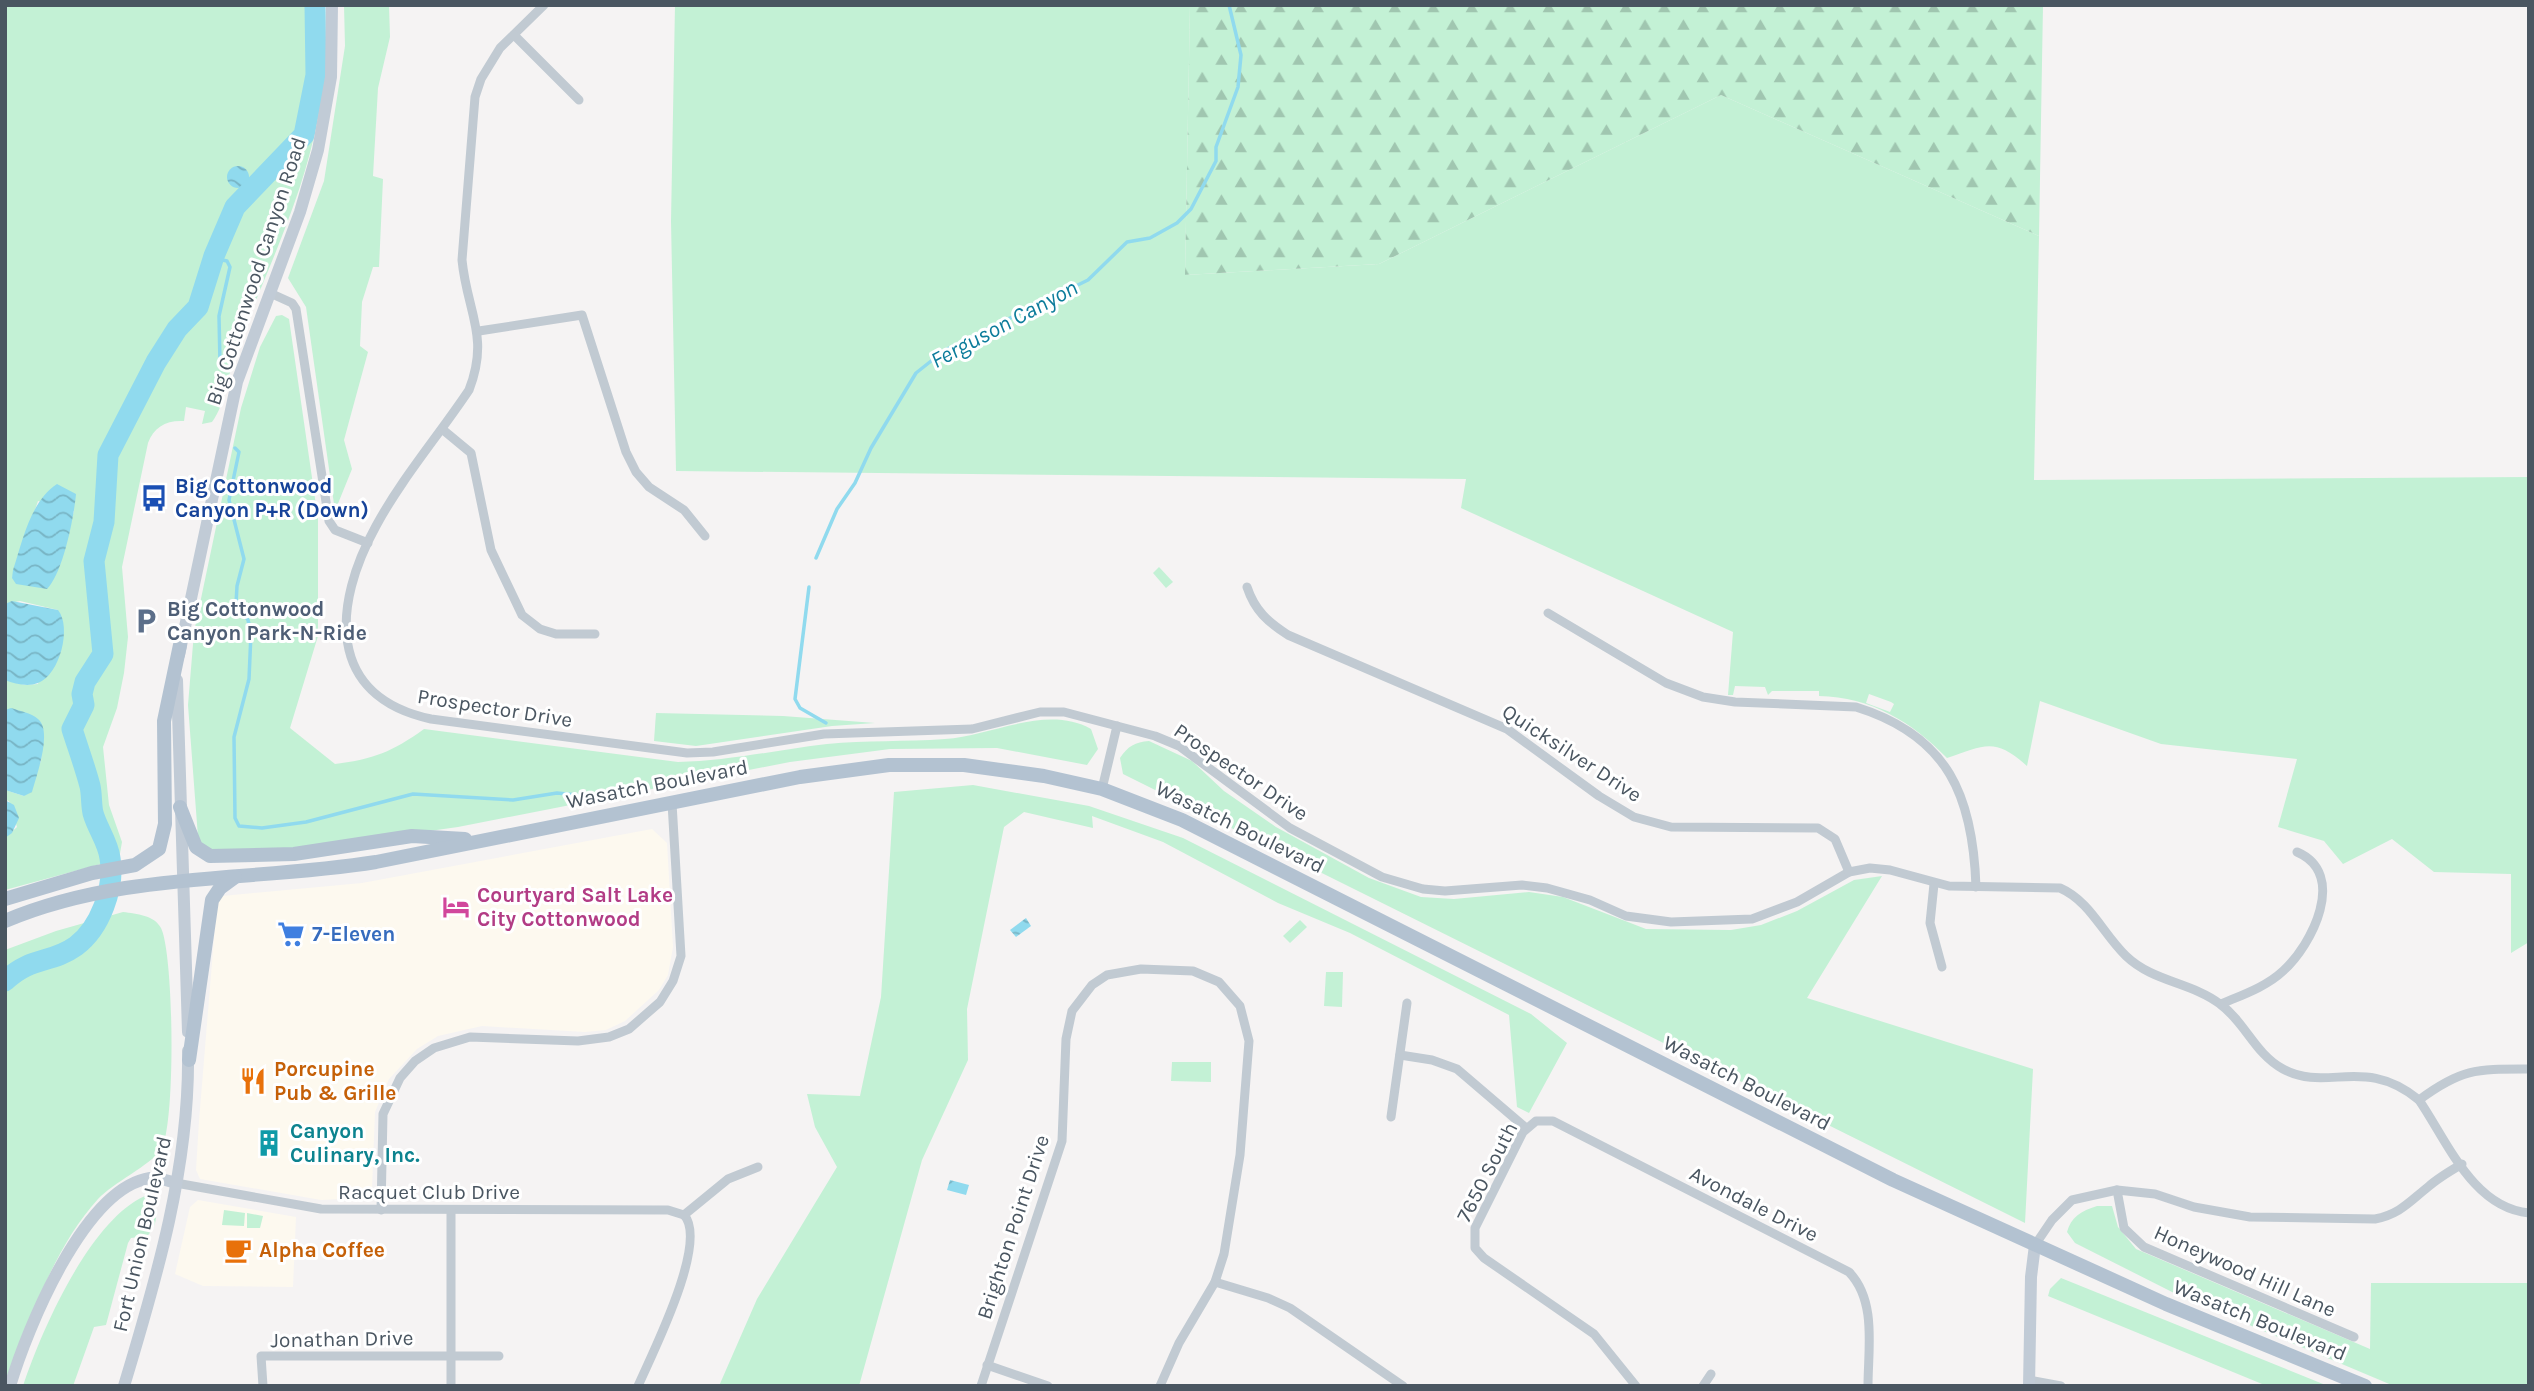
<svg xmlns="http://www.w3.org/2000/svg" width="2534" height="1391" font-family="Karla,sans-serif">
	<defs>
		<pattern id="forest-firs" width="22" height="20" patternUnits="userSpaceOnUse" patternTransform="scale(1.75)"><rect width="22" height="20" fill="#c3f1d5"/><path d="M5 1l3.5 6h-7zM16 11l3.5 6h-7z" fill="#a0c6b0"/></pattern>
		<pattern id="water-waves" width="16" height="10" patternUnits="userSpaceOnUse" patternTransform="scale(1.75)"><rect width="16" height="10" fill="#90daee"/><path d="M0 5q4-4 8 0t8 0" fill="none" stroke="#78b4c4"/></pattern>
	</defs>
	<rect width="100%" height="100%" fill="#f5f3f3"/>
	<g fill="#fdf9ef">
		<polygon points="652,829 667,843 673,947 668,975 659,990 625,1021 606,1030 585,1032 482,1026 438,1036 417,1049 389,1079 375,1112 372,1189 365,1198 321,1200 200,1179 196,1170 199,1121 217,902 222,896 362,883"/>
		<polygon points="198,1200 296,1217 293,1287 203,1286 175,1274 190,1207"/>
	</g>
	<g fill="#c3f1d5" fill-rule="evenodd">
		<path d="M5,5H325C326,43 324,85 317,122C303,197 265,275 237,347C228,371 227,402 212,422L202,424L205,411L186,407L184,421C166,420 154,427 148,443L122,567L128,637L124,673L117,708L103,747L109,805L122,842L119,859L5,890V838L17,827L9,801L5,800V790L24,796L41,761L43,734L11,709L5,710V680L25,685L38,684L58,610L20,601L5,604ZM38,501L74,511L56,574L12,578Z"/>
		<polygon points="344,5 389,5 390,37 378,88 373,176 383,179 379,267 373,267 362,302 360,346 368,352 344,440 352,469 335,511 306,307 288,278 324,181 345,46"/>
		<path d="M675,5H1190L1185,275L1379,264L1721,95L2039,236L2034,480L2529,477V942L2511,953V874L2434,872L2392,839L2343,864L2324,841L2278,827L2297,759L2161,744L2040,701L2027,766C1995,737 1985,745 1947,758C1912,722 1871,697 1819,696V691H1772L1768,695L1765,687L1735,686L1733,695H1728L1733,632L1461,508L1466,479L676,471L671,221ZM1869,694L1891,702L1894,704L1890,712L1866,703Z"/>
		<path d="M282,315L289,319L318,519V636L290,728L335,764C374,759 392,752 424,729L678,762C728,761 776,750 827,744C866,740 905,742 945,739C991,736 1047,704 1091,729L1098,749L1087,765L997,748L890,749L790,762L458,827L294,850L209,851L202,846L198,837L188,705L194,632L241,408L260,347L276,316Z"/>
		<polygon points="1159,567 1173,582 1166,588 1153,573"/>
		<polygon points="656,713 783,716 875,723 832,726 696,746 654,741"/>
		<path d="M1149,741L1192,761L1224,791L1276,827L1369,878L1421,897L1454,899L1529,892L1563,897L1646,929L1731,930L1761,925L1797,911L1854,880L1882,876L1807,998L2033,1069L2025,1223L1123,774L1120,758C1128,746 1135,742 1149,741Z"/>
		<polygon points="973,785 1089,806 1183,838 1531,1014 1567,1043 1529,1113 1517,1107 1509,1015 1350,933 1278,903 1163,842 1092,816 1093,828 1024,812 1004,827 967,1009 968,1060 922,1160 859,1386 719,1386 757,1299 837,1167 815,1127 807,1094 860,1096 881,997 894,792"/>
		<path d="M123,912C137,914 154,915 161,928C174,954 176,1126 161,1150C150,1165 113,1183 98,1199C52,1250 30,1321 5,1384V950L56,931Z"/>
		<polygon points="1300,920 1307,927 1290,943 1283,936"/>
		<polygon points="1326,972 1343,972 1342,1007 1324,1006"/>
		<polygon points="1172,1062 1211,1062 1211,1082 1171,1081"/>
		<path d="M145,1196C160,1203 159,1226 147,1236L131,1238L128,1243L106,1325L94,1327L73,1386H23C41,1331 90,1220 145,1196Z"/>
		<path d="M2097,1206H2112L2118,1227L2136,1249L2370,1349L2371,1283H2529V1386H2394L2178,1295L2075,1243L2067,1232C2071,1217 2081,1211 2097,1206Z"/>
		<polygon points="224,1210 245,1213 244,1226 222,1225"/>
		<polygon points="247,1213 263,1216 260,1228 247,1228"/>
		<polygon points="2061,1278 2328,1386 2267,1386 2048,1296 2050,1289"/>
	</g>
	<polygon fill="url(#forest-firs)" points="1190,5 2043,5 2039,236 1721,95 1379,264 1185,275"/>
	<g fill="url(#water-waves)">
		<circle cx="238" cy="177" r="11"/>
		<path d="M57,484L76,494C74,517 63,573 47,589L16,584L12,578L13,570C23,540 30,502 57,484Z"/>
		<path d="M12,601L58,610C72,627 60,675 38,683C28,687 15,684 5,680V604Z"/>
		<path d="M11,708C20,711 32,713 38,719C53,731 36,777 32,792L24,796L5,790V710Z"/>
		<polygon points="5,800 14,805 19,818 12,833 5,838"/>
		<polygon points="1026,918 1031,926 1016,937 1010,930"/>
		<polygon points="950,1180 969,1185 966,1195 947,1190"/>
	</g>
	<g fill="none" stroke-linecap="round" stroke-linejoin="round">
		<g stroke="#90daee" stroke-width="3.5">
			<polyline points="213,258 227,261 230,267 219,316 220,363"/>
			<polyline points="235,448 239,452 229,500 244,559 237,586 236,604 248,620 251,633 249,679 234,737 235,818 239,826 262,828 306,822 413,794 513,800 557,793 577,795"/>
			<polyline points="816,558 837,509 855,483 871,448 916,373 945,350 1088,280 1127,242 1150,238 1177,223 1191,209 1216,161 1216,147 1238,87 1241,55 1229,5"/>
			<polyline points="809,587 795,699 800,708 826,723"/>
		</g>
		<path stroke="#90daee" stroke-width="21" d="M5,981C31,956 51,964 76,946C100,928 115,888 110,858C108,842 97,828 93,813C91,804 92,795 90,786C85,767 78,748 72,729L84,705L82,694L85,682L103,654L94,561L104,522L108,455L156,362L177,329L198,307L214,256L235,207L304,135L316,75L315,5"/>
		<g stroke="#c1cad2" stroke-width="9">
			<path d="M544,5L500,48L481,79L475,97L462,260C467,312 490,336 469,390C439,435 402,478 376,526C333,604 325,696 431,719L687,753L713,752L824,734L972,729L1040,712H1064L1155,736L1179,746L1290,828L1382,877L1423,889L1445,891L1522,885L1547,888L1590,900L1626,916L1671,922L1752,919L1797,902L1849,872L1870,868L1890,870L1949,886L2060,888C2090,901 2103,934 2126,956C2153,982 2191,982 2220,1004C2245,1022 2255,1054 2283,1069C2327,1093 2365,1055 2419,1100C2447,1141 2473,1208 2529,1213"/>
			<polyline points="514,35 579,100"/>
			<polyline points="270,293 292,303 296,309 329,521 335,530 368,543"/>
			<polyline points="479,331 582,315 626,452 636,472 649,487 684,510 705,536"/>
			<polyline points="442,429 471,453 491,550 522,615 540,629 556,634 595,634"/>
			<path d="M1247,587C1255,611 1268,622 1288,635L1507,729L1599,796L1634,817L1671,827L1818,828L1835,839L1849,872"/>
			<path d="M1548,613L1666,683L1703,697L1735,702L1856,707C1949,736 1973,797 1976,887"/>
			<polyline points="1102,789 1117,726"/>
			<polyline points="1934,884 1930,923 1942,967"/>
			<path d="M2221,1004C2242,995 2266,987 2283,971C2312,945 2348,874 2297,852"/>
			<polyline points="1400,1055 1432,1060 1457,1069 1526,1128"/>
			<path d="M2419,1100C2462,1068 2477,1069 2529,1069"/>
			<polyline points="1391,1117 1407,1003"/>
			<polyline points="176,1183 321,1209 668,1210 684,1215"/>
			<polyline points="2117,1190 2124,1228 2144,1247 2354,1337"/>
			<polyline points="381,1210 383,1114 400,1078 415,1061 434,1048 470,1037 578,1041 609,1037 629,1029 660,1002 673,981 681,956 672,803"/>
			<polyline points="684,1215 728,1179 758,1167"/>
			<path d="M2035,1245L2052,1220L2072,1200L2117,1190L2155,1194L2194,1207L2250,1217L2375,1219C2400,1214 2409,1202 2428,1187C2438,1178 2450,1171 2462,1164"/>
			<polyline points="1215,1282 1268,1298 1290,1308 1403,1386"/>
			<polyline points="987,1365 1048,1386"/>
			<polyline points="2029,1380 2061,1386"/>
			<polyline points="263,1386 261,1356 499,1356"/>
			<polyline points="451,1386 451,1210"/>
			<path d="M638,1386C652,1354 709,1242 684,1215"/>
			<polyline points="981,1386 1062,1141 1066,1039 1072,1011 1092,985 1107,975 1141,969 1193,971 1219,982 1240,1006 1249,1041 1240,1155 1224,1254 1215,1282 1179,1343 1160,1386"/>
			<path d="M1636,1386L1594,1334L1484,1258L1475,1248V1228L1523,1132L1536,1121H1553L1849,1272C1877,1301 1868,1349 1868,1386"/>
			<polyline points="1703,1386 1711,1374"/>
		</g>
		<g stroke="#c1cbd6" stroke-width="12">
			<polyline points="179,655 237,382 300,212 318,150 331,77 332,5"/>
			<polyline points="177,680 188,1032"/>
			<path d="M10,1386C27,1329 84,1188 150,1178C158,1177 168,1181 176,1183"/>
			<path d="M124,1386C157,1277 190,1165 188,1051"/>
			<polyline points="2029,1386 2031,1277 2035,1245"/>
		</g>
		<g stroke="#b3c2d1" stroke-width="14">
			<polyline points="180,807 196,847 210,856 294,854 412,836 465,839"/>
			<polyline points="5,899 92,873 135,865 159,849 165,824 164,721 180,645"/>
			<path d="M5,921C123,871 252,882 376,862L800,777L889,765H964L1044,776L1102,789L1182,820L1893,1180L2166,1304L2365,1386"/>
			<polyline points="189,1060 212,900 220,888 235,877"/>
		</g>
	</g>
	<defs>
		<symbol id="bus-bare" viewBox="-9 -9 18 18"><path d="M-5-6H5V4H4V6H2V4H-2V6H-4V4H-5ZM-3.5-4V0h7V-4ZM-3.5 1.2v1.5H-2V1.2ZM2 1.2v1.5H3.5V1.2Z" fill="#1a4fb4" stroke="#fff" stroke-width="2.5" paint-order="stroke"/></symbol>
		<symbol id="parking-bare" viewBox="-9 -9 18 18"><path d="M-3.5-5.5H1a3.5 3.5 0 0 1 0 7H-1V5.5H-3.5ZM-1-3.4V-.6H.8a1.4 1.4 0 0 0 0-2.8Z" fill="#5c6f8a" stroke="#fff" stroke-width="2.5" paint-order="stroke"/></symbol>
		<symbol id="hotel-bare" viewBox="-9 -9 18 18"><path d="M-6-4.5h1.5V1H6V5H4.5V3h-9V5H-6ZM-4 0a1.8 1.8 0 1 1 3.6 0ZM.5 0V-2.5h3Q6-2.5 6 0Z" fill="#d1479c" stroke="#fff" stroke-width="2.5" paint-order="stroke"/></symbol>
		<symbol id="supermarket-bare" viewBox="-9 -9 18 18"><path d="M-6-5.5h2.5l.6 2H6L4.5 2H-2.5L-4.4-4H-6ZM-1.5 3.2a1.3 1.3 0 1 0 .1 0ZM3 3.2a1.3 1.3 0 1 0 .1 0Z" fill="#3f7fe0" stroke="#fff" stroke-width="2.5" paint-order="stroke"/></symbol>
		<symbol id="restaurant-bare" viewBox="-9 -9 18 18"><path d="M-5-6h1v4h1v-4h1v4h1v-4h1v5L-1.5 .5V6h-2V.5L-5-1ZM5-6V6H3V1.5H1.5Q1.5-4 5-6Z" fill="#e8710a" stroke="#fff" stroke-width="2.5" paint-order="stroke"/></symbol>
		<symbol id="building-bare" viewBox="-9 -9 18 18"><path d="M-4-6H4V6H1V3H-1V6H-4ZM-2.5-4.3h1.7v1.8h-1.7ZM.8-4.3h1.7v1.8H.8ZM-2.5-1h1.7V.8h-1.7ZM.8-1h1.7V.8H.8Z" fill="#0f9aa8" stroke="#fff" stroke-width="2.5" paint-order="stroke"/></symbol>
		<symbol id="cafe-bare" viewBox="-9 -9 18 18"><path d="M-5.5-4.5H6V0H3Q3 3.5 0 3.5H-2.5Q-5.5 3.5-5.5 0ZM3-3.2v2h1.7v-2ZM-6 4.5H4V6H-6Z" fill="#e8710a" stroke="#fff" stroke-width="2.5" paint-order="stroke"/></symbol>
	</defs>
	<g fill-rule="evenodd">
		<use href="#bus-bare" x="135" y="479" width="38" height="38"/>
		<use href="#parking-bare" x="127" y="602" width="38" height="38"/>
		<use href="#hotel-bare" x="437" y="888" width="38" height="38"/>
		<use href="#supermarket-bare" x="272" y="915" width="38" height="38"/>
		<use href="#restaurant-bare" x="234" y="1062" width="38" height="38"/>
		<use href="#building-bare" x="250" y="1124" width="38" height="38"/>
		<use href="#cafe-bare" x="219" y="1231" width="38" height="38"/>
	</g>
	<g text-anchor="middle" dominant-baseline="central" stroke-width="6" stroke-linejoin="round" paint-order="stroke">
		<g font-size="21" fill="#4a5661" stroke="#fff">
			<text transform="translate(256 271) rotate(-72)">Big Cottonwood Canyon Road</text>
			<text transform="translate(495 708) rotate(9)">Prospector Drive</text>
			<text transform="translate(1572 753) rotate(33)">Quicksilver Drive</text>
			<text transform="translate(1241 772) rotate(34)">Prospector Drive</text>
			<text transform="translate(657 784) rotate(-11)">Wasatch Boulevard</text>
			<text transform="translate(1240 827) rotate(26)">Wasatch Boulevard</text>
			<text transform="translate(1747 1083) rotate(27)">Wasatch Boulevard</text>
			<text transform="translate(1487 1172) rotate(-63)">7650 South</text>
			<text x="429" y="1192">Racquet Club Drive</text>
			<text transform="translate(1754 1204) rotate(27)">Avondale Drive</text>
			<text transform="translate(1013 1227) rotate(-72)">Brighton Point Drive</text>
			<text transform="translate(142 1234) rotate(-77)">Fort Union Boulevard</text>
			<text transform="translate(2245 1271) rotate(24)">Honeywood Hill Lane</text>
			<text transform="translate(2260 1320) rotate(22)">Wasatch Boulevard</text>
			<text transform="translate(342 1339) rotate(-1)">Jonathan Drive</text>
		</g>
		<g font-size="21" font-weight="bold" fill="#164399" stroke="#fff" text-anchor="start">
			<text x="175" y="486">Big Cottonwood<tspan x="175" dy="24">Canyon P+R (Down)</tspan></text>
		</g>
		<g font-size="21" font-weight="bold" fill="#4e5e75" stroke="#fff" text-anchor="start">
			<text x="167" y="609">Big Cottonwood<tspan x="167" dy="24">Canyon Park-N-Ride</tspan></text>
		</g>
		<g font-size="21" font-weight="bold" fill="#b23c85" stroke="#fff" text-anchor="start">
			<text x="477" y="895">Courtyard Salt Lake<tspan x="477" dy="24">City Cottonwood</tspan></text>
		</g>
		<g font-size="21" font-weight="bold" fill="#366cbe" stroke="#fff" text-anchor="start">
			<text x="312" y="934">7-Eleven</text>
		</g>
		<g font-size="21" font-weight="bold" fill="#c56008" stroke="#fff" text-anchor="start">
			<text x="274" y="1069">Porcupine<tspan x="274" dy="24">Pub &amp; Grille</tspan></text>
			<text x="259" y="1250">Alpha Coffee</text>
		</g>
		<g font-size="21" font-weight="bold" fill="#0d838f" stroke="#fff" text-anchor="start">
			<text x="290" y="1131">Canyon<tspan x="290" dy="24">Culinary, Inc.</tspan></text>
		</g>
		<g font-size="23" font-style="italic" fill="#0c7c9b" stroke="#fff">
			<text transform="translate(1004 324) rotate(-28)">Ferguson Canyon</text>
		</g>
	</g>
	<rect width="2534" height="1391" fill="none" stroke="#4a5661" stroke-width="14"/>
</svg>
